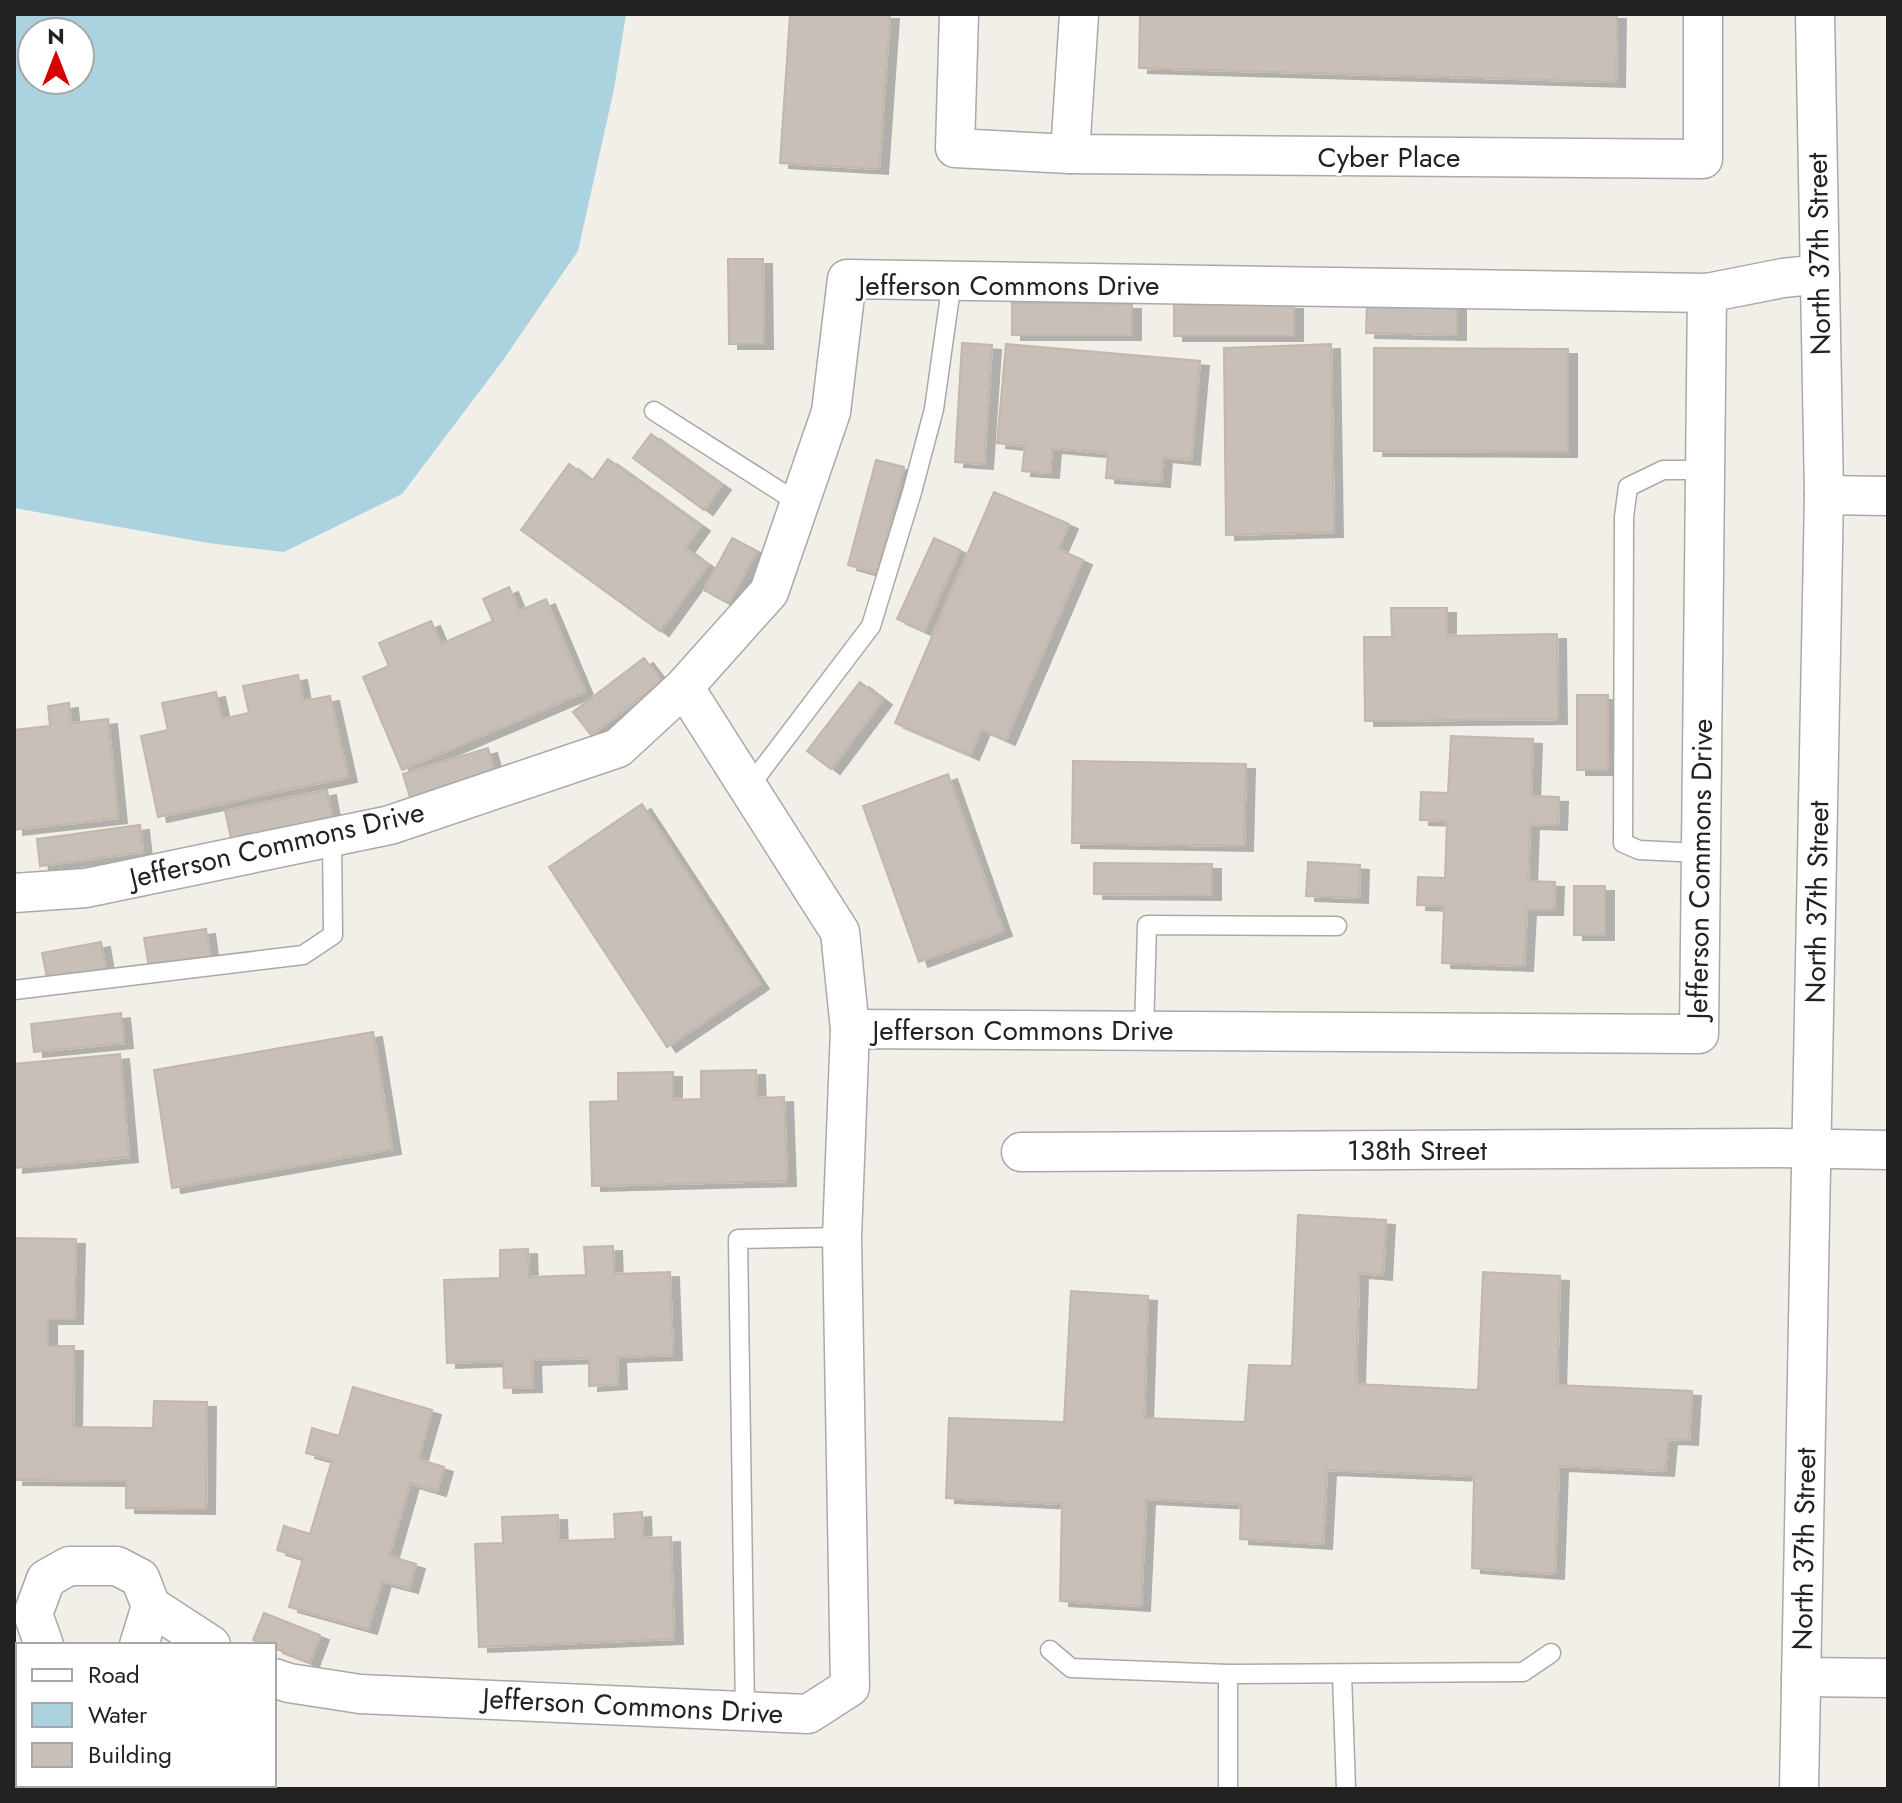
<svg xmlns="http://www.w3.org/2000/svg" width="1902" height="1803" font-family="Jost,sans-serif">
	<defs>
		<filter id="shadow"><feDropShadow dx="9" dy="5" stdDeviation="0" flood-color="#0004"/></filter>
	</defs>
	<rect width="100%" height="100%" fill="#f2efe9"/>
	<path fill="#aad3df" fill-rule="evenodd" d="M14,14H626L614,89L578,251L501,363L402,494L284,552L208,543L14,508ZM32,32H80V80H32Z"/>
	<g fill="#c7bfb8" stroke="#c4b6ab" stroke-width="2" filter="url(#shadow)">
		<polygon points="790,14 890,14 879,169 780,163"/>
		<polygon points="1140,14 1617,14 1616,82 1139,68"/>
		<polygon points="728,259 763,259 764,344 729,344"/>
		<polygon points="1012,303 1132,304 1132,335 1012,335"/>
		<polygon points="1174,303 1294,304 1294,336 1174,336"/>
		<polygon points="1367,303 1457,304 1457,335 1366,333"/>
		<polygon points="962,343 992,345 984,464 955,462"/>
		<polygon points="1006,344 1200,361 1191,460 1163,457 1161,482 1106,478 1108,453 1052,448 1050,473 1022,471 1025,446 997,443"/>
		<polygon points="1331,344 1334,532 1226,535 1224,348"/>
		<polygon points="1374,348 1568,349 1568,452 1374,451"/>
		<polygon points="651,434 722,485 704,510 633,458"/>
		<polygon points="608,459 701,526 685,548 708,565 660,631 521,530 569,464 592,481"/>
		<polygon points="876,460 904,467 877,573 848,565"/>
		<polygon points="994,492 1069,524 1058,549 1083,560 1006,740 981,729 970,755 895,723"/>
		<polygon points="732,538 757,551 728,603 704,590"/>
		<polygon points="934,538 960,550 924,631 897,619"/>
		<polygon points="509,587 519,611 546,599 585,692 402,770 363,677 389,666 379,643 431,621 441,644 493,621 483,599"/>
		<polygon points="1391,608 1447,608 1447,636 1557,634 1558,719 1365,721 1364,637 1392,637"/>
		<polygon points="644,658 662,681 591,735 573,712"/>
		<polygon points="298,675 303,701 330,696 348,777 158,817 141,736 168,730 162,703 216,692 222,719 249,713 243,686"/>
		<polygon points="860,682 883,700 831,769 807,751"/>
		<rect x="1577" y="695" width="31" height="75"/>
		<polygon points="69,703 71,723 108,719 118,818 14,830 14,730 50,726 48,706"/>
		<polygon points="1451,736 1533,739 1531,796 1559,797 1558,825 1530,824 1528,881 1555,882 1554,910 1527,910 1524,966 1442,963 1444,906 1417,905 1418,877 1445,878 1447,821 1420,820 1421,792 1448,793"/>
		<polygon points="488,748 496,776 411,801 403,774"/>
		<polygon points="1073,761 1246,764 1244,846 1072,843"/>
		<polygon points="948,774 1003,931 919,962 863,806"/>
		<polygon points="327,790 332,818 231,838 225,811"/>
		<polygon points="642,804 760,984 667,1047 549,867"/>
		<polygon points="140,825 143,852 40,866 37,839"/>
		<polygon points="1308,862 1360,865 1359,898 1306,896"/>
		<polygon points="1094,863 1212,864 1212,895 1094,894"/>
		<rect x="1574" y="886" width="31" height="49"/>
		<polygon points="206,929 210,958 149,967 144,938"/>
		<polygon points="101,942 106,972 48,983 42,953"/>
		<polygon points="121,1013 124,1043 34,1052 31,1024"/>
		<polygon points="373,1032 392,1149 172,1188 154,1070"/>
		<polygon points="120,1054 129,1157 14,1168 14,1064"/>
		<polygon points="756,1070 757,1098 784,1097 787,1181 592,1186 590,1102 618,1101 618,1073 673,1072 673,1100 701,1099 701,1071"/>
		<polygon points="1298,1215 1386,1220 1383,1275 1359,1273 1356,1384 1478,1390 1483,1272 1560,1276 1557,1385 1692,1391 1689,1440 1668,1439 1665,1471 1559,1466 1555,1574 1472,1568 1474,1476 1327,1470 1323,1544 1240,1539 1241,1504 1146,1499 1141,1606 1060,1601 1062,1504 946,1498 949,1418 1064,1422 1071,1291 1148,1296 1144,1418 1245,1422 1249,1365 1292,1366"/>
		<polygon points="14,1238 76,1239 74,1319 48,1319 48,1346 74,1346 73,1427 153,1428 154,1401 207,1402 206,1509 126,1508 126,1481 14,1480"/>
		<polygon points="613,1246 614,1274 670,1272 673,1355 617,1357 618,1384 589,1386 589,1358 532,1360 533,1387 504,1388 503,1361 447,1363 444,1280 500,1278 500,1250 528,1249 529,1277 586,1275 584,1247"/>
		<polygon points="353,1387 432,1410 418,1459 444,1467 437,1491 410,1483 389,1556 416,1564 409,1588 382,1581 368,1629 289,1607 303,1558 277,1550 284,1526 310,1534 332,1460 306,1453 312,1428 339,1436"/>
		<polygon points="642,1512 643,1538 671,1537 674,1639 479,1647 475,1544 503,1543 502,1517 558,1515 559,1541 615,1539 614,1514"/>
		<polygon points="264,1613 320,1635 310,1662 274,1648 274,1645 266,1645 253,1640"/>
	</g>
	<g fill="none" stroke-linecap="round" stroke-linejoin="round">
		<defs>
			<g id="service">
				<polyline points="654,411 800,504"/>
				<polyline points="748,788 871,626 912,492 934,409 952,281"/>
				<polyline points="1700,853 1639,850 1623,843 1624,517 1628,487 1663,470 1704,470"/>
				<polyline points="14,990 303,955 333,935 332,838"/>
				<polyline points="1144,1031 1147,925 1337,926"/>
				<polyline points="1050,1650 1071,1668 1228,1674 1523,1672 1551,1653"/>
				<polyline points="1228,1674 1228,1789"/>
				<polyline points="1342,1674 1346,1789"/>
				<polyline points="745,1711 738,1239 842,1237"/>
			</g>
			<g id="minor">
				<polyline points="959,14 955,148 1070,154"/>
				<polyline points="1079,14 1070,154 1703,159 1703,14"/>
				<polyline points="1824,495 1888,496"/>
				<polyline points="684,687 840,932 850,1029"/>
				<polyline points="14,893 86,888 390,825 618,748 684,687 769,592 831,412 847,279 1707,293 1783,278 1820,274"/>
				<polyline points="1021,1152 1778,1148 1888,1150"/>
				<polyline points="151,1606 211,1645"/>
				<polyline points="44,1645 33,1614 46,1579 69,1566 117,1566 140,1578 151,1606 139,1645"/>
				<polyline points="1801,1677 1888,1678"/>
				<polyline points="274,1678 289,1683 360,1694 808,1714 850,1687 842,1237 850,1029 1699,1034 1707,293"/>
				<polyline points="92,1789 92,1785"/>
				<polyline points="1799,1789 1824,495 1815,14"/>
			</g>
		</defs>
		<use href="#service" stroke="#a9a9a9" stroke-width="21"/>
		<use href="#minor" stroke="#a9a9a9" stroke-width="41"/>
		<use href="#service" stroke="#fff" stroke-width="18"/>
		<use href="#minor" stroke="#fff" stroke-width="38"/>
	</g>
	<g text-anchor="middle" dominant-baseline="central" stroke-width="6" stroke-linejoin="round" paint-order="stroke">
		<g font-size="28" fill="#222" stroke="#fff">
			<text x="1389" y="157">Cyber Place</text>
			<text transform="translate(1819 254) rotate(-91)">North 37th Street</text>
			<text x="1009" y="285">Jefferson Commons Drive</text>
			<text transform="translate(277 845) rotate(-13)">Jefferson Commons Drive</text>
			<text transform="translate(1700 869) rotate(-89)">Jefferson Commons Drive</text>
			<text transform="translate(1817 902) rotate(-89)">North 37th Street</text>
			<text x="1023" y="1030">Jefferson Commons Drive</text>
			<text x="1417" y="1150">138th Street</text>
			<text transform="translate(1804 1549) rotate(-89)">North 37th Street</text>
			<text transform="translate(633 1706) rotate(3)">Jefferson Commons Drive</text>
		</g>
	</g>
	<rect width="1902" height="1803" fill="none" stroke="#222222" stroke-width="32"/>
	<rect x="16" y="1643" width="260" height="144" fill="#ffffff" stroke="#a7a7a7" stroke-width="2"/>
	<rect x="32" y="1669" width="40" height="12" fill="#ffffff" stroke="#a7a7a7" stroke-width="2"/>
	<text x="88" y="1683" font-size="24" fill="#222222">Road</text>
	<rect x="32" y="1703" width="40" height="24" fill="#aad3df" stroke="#a7a7a7" stroke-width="2"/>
	<text x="88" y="1723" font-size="24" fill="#222222">Water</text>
	<rect x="32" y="1743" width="40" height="24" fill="#c7bfb8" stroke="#a7a7a7" stroke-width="2"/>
	<text x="88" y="1763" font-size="24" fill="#222222">Building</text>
	<g transform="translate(56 56)"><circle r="38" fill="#ffffff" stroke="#a7a7a7" stroke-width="2"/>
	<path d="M0-6L14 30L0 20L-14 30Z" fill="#d40000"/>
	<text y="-12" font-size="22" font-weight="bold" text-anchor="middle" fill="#222222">N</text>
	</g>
</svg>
